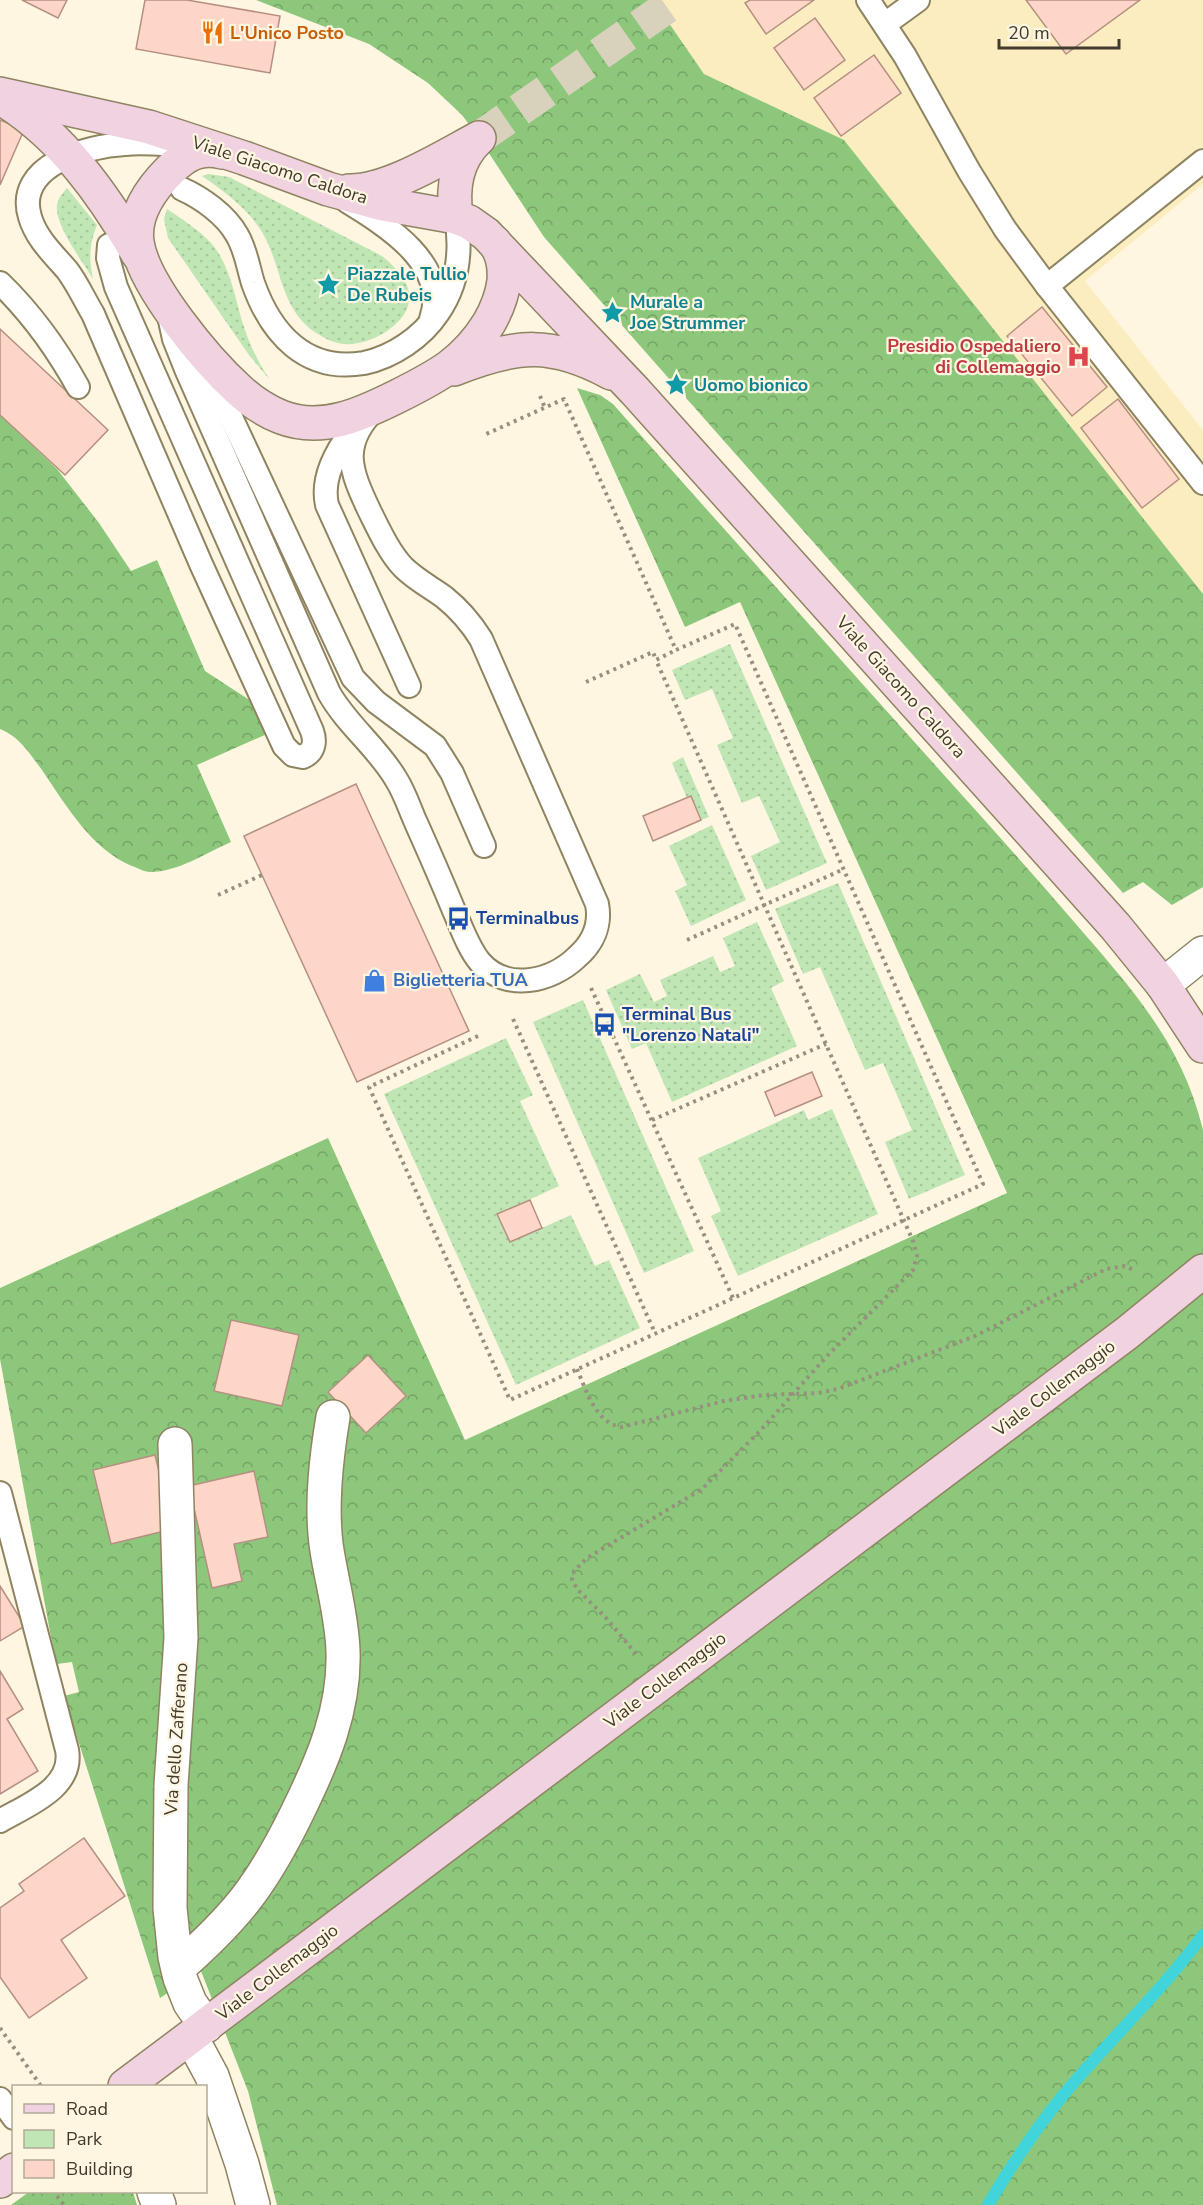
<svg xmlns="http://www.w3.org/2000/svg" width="1203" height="2205" font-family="'Nunito Sans',sans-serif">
	<defs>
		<pattern id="green-dots" width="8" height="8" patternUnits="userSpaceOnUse" patternTransform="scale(1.5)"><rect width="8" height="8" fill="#c0e6b5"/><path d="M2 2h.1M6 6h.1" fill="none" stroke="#a6c69c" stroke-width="1.8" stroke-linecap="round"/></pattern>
		<pattern id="forest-crowns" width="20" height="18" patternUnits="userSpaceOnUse" patternTransform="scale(1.5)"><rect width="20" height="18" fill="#8dc77b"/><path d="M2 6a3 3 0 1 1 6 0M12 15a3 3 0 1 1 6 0" fill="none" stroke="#75a365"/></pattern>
	</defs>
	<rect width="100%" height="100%" fill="#fef6e0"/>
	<polygon fill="#fcedc1" points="652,0 1203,0 1203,184 1085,281 1203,430 1203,594 844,140 704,74"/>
	<g fill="url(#green-dots)">
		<path d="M208,174L229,177L382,256C392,264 403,275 408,288C417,316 382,339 358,343C346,346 333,343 323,337C279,314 284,269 262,232C248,209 224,191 202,176Z"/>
		<path d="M67,188L97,225C89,245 89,259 93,279C83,262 54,224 57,205C58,198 63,193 67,188Z"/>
		<path d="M167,209C182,219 199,230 211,243C232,267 235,302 245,330C251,348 260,365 270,380L249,355L168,238L164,219Z"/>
		<polygon points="730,644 827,863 766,890 751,856 780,842 759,796 742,803 717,745 733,738 712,689 685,700 672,670"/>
		<polygon points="683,757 709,817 701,820 691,796 687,798 672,763"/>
		<polygon points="712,825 746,900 691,926 675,891 687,885 669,846"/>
		<polygon points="838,883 965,1175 909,1199 885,1142 912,1130 883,1063 865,1070 820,967 803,974 775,909"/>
		<polygon points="757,922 784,981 771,988 797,1046 672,1102 646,1043 632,1049 606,990 640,974 654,1002 667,996 660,980 713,956 720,972 735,966 723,938"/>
		<polygon points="583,1000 694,1251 644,1273 533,1022"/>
		<polygon points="506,1038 533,1095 520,1101 559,1186 498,1214 510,1242 571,1215 595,1266 609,1260 640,1328 516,1385 384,1094"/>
		<polygon points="832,1109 878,1214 738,1276 711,1216 721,1211 698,1158 804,1110 808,1120"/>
	</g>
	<g fill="url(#forest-crowns)">
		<polygon points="256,0 653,0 704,74 844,140 1203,594 1203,887 1172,905 1143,882 1123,893 544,237 479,138 462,115 428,83 369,44"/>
		<path d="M577,388L600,395L613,404C723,528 833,651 944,775C988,824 1032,873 1075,923C1132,989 1182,1043 1203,1130V2205H277L248,2091L201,1971L160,1998L64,1696L79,1692L72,1662L57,1664L50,1632L0,1359V1288L328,1138L465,1440L1007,1193L740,602L685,627Z"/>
		<path d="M0,415L57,469L99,523L131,571L157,560L205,671L254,703L267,734L197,765L231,842C206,853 178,872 150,872C144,872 138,868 132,866C91,849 66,805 42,770C30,754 19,736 0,729Z"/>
		<polygon points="29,2192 133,2192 137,2205 11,2205"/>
	</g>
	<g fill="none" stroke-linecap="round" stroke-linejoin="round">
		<path stroke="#41d4db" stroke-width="12" d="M988,2205C1014,2161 1043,2117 1077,2079C1119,2031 1165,1986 1203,1935"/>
	</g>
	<g fill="#fdd6c7" stroke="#b59082" stroke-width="1.5">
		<polygon points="22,0 67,0 58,18"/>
		<polygon points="145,0 187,0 280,16 270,73 136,49"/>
		<polygon points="750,0 814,0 766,34 745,3"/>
		<polygon points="1026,0 1140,0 1066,54"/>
		<polygon points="815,18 845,60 804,90 774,48"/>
		<polygon points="874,55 901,93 841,136 814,98"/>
		<polygon points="0,120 24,130 0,185"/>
		<polygon points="1042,307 1107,387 1072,416 1007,336"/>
		<polygon points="0,329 108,430 65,475 0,415"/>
		<polygon points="1118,399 1179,479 1142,508 1081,428"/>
		<polygon points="356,784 469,1031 357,1082 244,836"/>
		<polygon points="691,796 701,820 653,841 643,816"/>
		<polygon points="812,1072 822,1096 775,1116 765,1092"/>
		<polygon points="530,1200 542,1228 510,1242 497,1214"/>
		<polygon points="231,1320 299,1335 282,1406 214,1391"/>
		<polygon points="368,1355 406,1396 366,1433 328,1392"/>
		<polygon points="155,1455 173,1529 111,1544 93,1470"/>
		<polygon points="254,1471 268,1537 234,1544 242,1581 212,1588 189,1486"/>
		<polygon points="0,1586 25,1626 0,1641"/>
		<polygon points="0,1671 23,1709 7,1719 38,1771 0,1794"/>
		<polygon points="84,1838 125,1896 61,1940 87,1978 29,2018 0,1977 0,1908 24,1891 19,1884"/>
	</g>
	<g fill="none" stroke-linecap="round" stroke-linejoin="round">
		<polyline stroke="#d8d1bc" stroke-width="33" stroke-dasharray="33 16" stroke-linecap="butt" points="479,138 677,0"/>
		<defs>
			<g id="lane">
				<polyline points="868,0 905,56 969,171 1005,229 1047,286 1203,483"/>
				<polyline points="885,24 918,0"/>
				<path d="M182,189C202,198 226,215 237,235C246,250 248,267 253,283C271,334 306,373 364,363C393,357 422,337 438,313C458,284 462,251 456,217"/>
				<path d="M348,202C387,226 450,265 431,319"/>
				<path d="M109,245L108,258L116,287L312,731C316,742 314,752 303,757L293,755L284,746L201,564L93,314C84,299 77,283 67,270C53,254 36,238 30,217C14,165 87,146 125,144C142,142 159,144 176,145"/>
				<path d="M0,283C31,313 57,349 78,387"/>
				<polyline points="1047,286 1203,161"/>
				<path d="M169,316L174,339L186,369L329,693C347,725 378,748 396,779C405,793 410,810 417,825C430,854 443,884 455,913C462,929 469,949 480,962C506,992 551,982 577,957C593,943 601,925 597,904L481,639C471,623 459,609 444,597C430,587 415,579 403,567C389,552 379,530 370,512C350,470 339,444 377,407"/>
				<polyline points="207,366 353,678 376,702 435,746 452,773 484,846"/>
				<path d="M352,430C336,452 321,478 327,505L409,686"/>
				<path d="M0,1493L67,1750C74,1788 27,1805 0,1821"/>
				<polyline points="0,2099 14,2118"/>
			</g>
			<g id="street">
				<polyline points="1163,985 1203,953"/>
				<polyline points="175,1444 181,1638 171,1785 170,1908 175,1957 180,1978 190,2003 206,2026"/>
				<path d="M178,1968C201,1948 225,1925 245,1900C266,1873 283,1842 298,1811C323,1760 345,1709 343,1651C342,1615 331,1580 326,1544C321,1502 326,1459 333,1417"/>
				<polyline points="191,2037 212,2076 242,2164 253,2205"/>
				<polyline points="154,2192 159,2205"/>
			</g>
			<g id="secondary">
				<polyline points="0,94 149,127 244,158 328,189 383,204 456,217 469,222 486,234 635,391 1115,926 1163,985 1203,1046"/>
				<path d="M4,100C63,137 104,195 138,254"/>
				<path d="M222,152C200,146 185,155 170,170C151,189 133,214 137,242C143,285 207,361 239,390C251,401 266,411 281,417C322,433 362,414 398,396C438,376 465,362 489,323C497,309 502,297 504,281C505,267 503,253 494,242"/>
				<path d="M349,191C388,192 445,156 479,138"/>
				<path d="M456,217C452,187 456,160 478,139"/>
				<path d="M454,369C516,344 552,341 611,373"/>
				<polyline points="125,2086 1127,1333 1203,1271"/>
				<polyline points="0,2181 14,2170"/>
			</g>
		</defs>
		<use href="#lane" stroke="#8f8462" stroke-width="26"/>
		<use href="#street" stroke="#8f8462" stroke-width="36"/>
		<use href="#secondary" stroke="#8f8462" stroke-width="36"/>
		<g stroke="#96907e" stroke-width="4" stroke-dasharray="3 4.5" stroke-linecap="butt">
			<polyline points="540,396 545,408"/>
			<polyline points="586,682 653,652 656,660"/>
			<polyline points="218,895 262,875"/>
			<polyline points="687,940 844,869"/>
			<polyline points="591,988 733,1298"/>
			<polyline points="513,1019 655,1333"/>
			<polyline points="478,1036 369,1087 510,1400 983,1184 735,624 676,650 564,399 484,435"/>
			<polyline points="652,1120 826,1044"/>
			<path d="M577,1369C586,1390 596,1424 622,1427L724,1401L764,1395L818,1393L838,1389L975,1336L1106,1269L1125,1266L1136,1271"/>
			<polyline points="636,1654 607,1619 578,1590 572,1580 574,1571 587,1558 702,1489 760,1431 827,1356 913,1270 917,1256 913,1241 656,660 676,650"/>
			<polyline points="0,2028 41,2086"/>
			<polyline points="57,2196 64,2205"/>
		</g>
		<use href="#lane" stroke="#fff" stroke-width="22"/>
		<use href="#street" stroke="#fff" stroke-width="33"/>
		<use href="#secondary" stroke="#f1d2e1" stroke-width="33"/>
	</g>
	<defs>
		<symbol id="restaurant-bare" viewBox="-9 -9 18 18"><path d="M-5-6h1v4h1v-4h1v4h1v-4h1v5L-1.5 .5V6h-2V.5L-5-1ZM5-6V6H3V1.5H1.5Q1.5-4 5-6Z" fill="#e8710a" stroke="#fef6e0" stroke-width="2.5" paint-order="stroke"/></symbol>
		<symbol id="sight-bare" viewBox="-9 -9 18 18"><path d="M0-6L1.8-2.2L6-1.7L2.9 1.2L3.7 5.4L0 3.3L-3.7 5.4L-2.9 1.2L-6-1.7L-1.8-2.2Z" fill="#0f9aa8" stroke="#fef6e0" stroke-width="2.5" paint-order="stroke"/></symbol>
		<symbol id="hospital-bare" viewBox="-9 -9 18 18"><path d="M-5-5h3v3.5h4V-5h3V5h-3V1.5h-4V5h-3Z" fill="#e0444e" stroke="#fef6e0" stroke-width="2.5" paint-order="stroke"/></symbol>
		<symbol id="bus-bare" viewBox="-9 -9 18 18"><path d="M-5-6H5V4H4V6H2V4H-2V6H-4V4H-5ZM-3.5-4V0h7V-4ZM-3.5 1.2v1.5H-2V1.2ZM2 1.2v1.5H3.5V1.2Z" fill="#1a4fb4" stroke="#fef6e0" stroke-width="2.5" paint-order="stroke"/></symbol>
		<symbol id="shop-bare" viewBox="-9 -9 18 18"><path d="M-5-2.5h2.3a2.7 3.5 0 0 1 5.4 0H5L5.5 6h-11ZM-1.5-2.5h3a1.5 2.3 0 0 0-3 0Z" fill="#3f7fe0" stroke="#fef6e0" stroke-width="2.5" paint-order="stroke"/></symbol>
	</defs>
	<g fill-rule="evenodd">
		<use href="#restaurant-bare" x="196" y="16" width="33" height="33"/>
		<use href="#sight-bare" x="312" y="268" width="33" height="33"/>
		<use href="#sight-bare" x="596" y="296" width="33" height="33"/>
		<use href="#hospital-bare" x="1062" y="340" width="33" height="33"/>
		<use href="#sight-bare" x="660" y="368" width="33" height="33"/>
		<use href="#bus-bare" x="442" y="902" width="33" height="33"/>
		<use href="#shop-bare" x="358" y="964" width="33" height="33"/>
		<use href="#bus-bare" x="588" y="1008" width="33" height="33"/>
	</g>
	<g text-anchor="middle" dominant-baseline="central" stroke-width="4.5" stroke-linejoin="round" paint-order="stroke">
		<g font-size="18" font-weight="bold" fill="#c56008" stroke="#fef6e0" text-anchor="start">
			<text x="230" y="33">L'Unico Posto</text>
		</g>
		<g font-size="18" fill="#403b2d" stroke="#fef6e0">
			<text transform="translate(280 170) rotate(18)">Viale Giacomo Caldora</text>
			<text transform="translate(901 687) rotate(48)">Viale Giacomo Caldora</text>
			<text transform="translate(1054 1388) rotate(-37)">Viale Collemaggio</text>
			<text transform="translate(665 1680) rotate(-37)">Viale Collemaggio</text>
			<text transform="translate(176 1739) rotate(-86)">Via dello Zafferano</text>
			<text transform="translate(277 1972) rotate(-37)">Viale Collemaggio</text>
		</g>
		<g font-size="18" font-weight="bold" fill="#0d838f" stroke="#fef6e0" text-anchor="start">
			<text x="347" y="274">Piazzale Tullio<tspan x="347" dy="21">De Rubeis</tspan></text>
			<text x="630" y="302">Murale a<tspan x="630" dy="21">Joe Strummer</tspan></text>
			<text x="694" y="385">Uomo bionico</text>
		</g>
		<g font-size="18" font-weight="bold" fill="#be3a42" stroke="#fef6e0" text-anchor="end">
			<text x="1061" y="346">Presidio Ospedaliero<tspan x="1061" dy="21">di Collemaggio</tspan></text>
		</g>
		<g font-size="18" font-weight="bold" fill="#164399" stroke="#fef6e0" text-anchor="start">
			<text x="476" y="918">Terminalbus</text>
			<text x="622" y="1014">Terminal Bus<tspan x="622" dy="21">"Lorenzo Natali"</tspan></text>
		</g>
		<g font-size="18" font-weight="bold" fill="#366cbe" stroke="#fef6e0" text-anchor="start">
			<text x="393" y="980">Biglietteria TUA</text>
		</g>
	</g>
	<rect x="12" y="2085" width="195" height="108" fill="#fef6e0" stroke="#b2ab98" stroke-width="1.5"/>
	<rect x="24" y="2104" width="30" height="9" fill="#f1d2e1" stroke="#b2ab98" stroke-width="1.5"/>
	<text x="66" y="2115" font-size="18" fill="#403b2d">Road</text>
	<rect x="24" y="2130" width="30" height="18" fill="#c0e6b5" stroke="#b2ab98" stroke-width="1.5"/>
	<text x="66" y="2145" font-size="18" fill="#403b2d">Park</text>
	<rect x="24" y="2160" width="30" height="18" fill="#fdd6c7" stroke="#b2ab98" stroke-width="1.5"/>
	<text x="66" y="2175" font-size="18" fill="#403b2d">Building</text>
	<path d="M999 39v9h120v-9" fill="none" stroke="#403b2d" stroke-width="3"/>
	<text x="1008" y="39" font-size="18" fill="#403b2d" stroke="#fef6e0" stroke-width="4.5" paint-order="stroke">20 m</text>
</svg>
